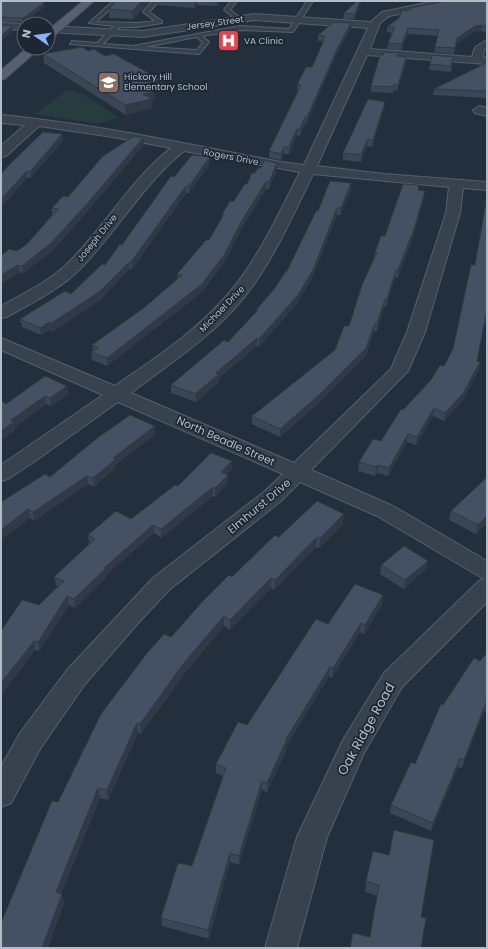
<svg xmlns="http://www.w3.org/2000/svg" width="488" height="949" font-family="Poppins,sans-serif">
	<rect width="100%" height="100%" fill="#242f3e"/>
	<polygon fill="#263c3f" points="68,90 83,94 119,118 98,124 34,114"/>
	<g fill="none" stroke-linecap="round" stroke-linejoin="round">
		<defs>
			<g id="lane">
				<path d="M113,1H119L96,22L137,23L155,21L143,12L153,1H159L149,12L162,21V23L137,27H119L103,44L133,46L240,26L289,29L307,1H313L293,32L240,30L202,36L209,42L199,54L70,44L72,41L97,43L114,26L89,23ZM196,37L203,42L197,50L146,47Z"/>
				<polygon points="231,1 237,1 230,10 241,18 241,20 237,20 224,10"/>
			</g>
			<g id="street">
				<path d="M435,1H454L449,4L389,16L380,23L370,49L472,57L475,47L487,40V48L484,50L483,57L487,58V64L367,55L317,166L384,174L487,182V190L463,188L460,213L425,332L408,371L311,470L393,506L487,561V602L402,687L364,753L327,837L297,948H265L297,837L343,740L384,673L479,581L484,579L377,516L300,482L281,501L169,590L140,621L85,684L40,749L11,803L1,807V767L20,733L67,670L153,578L265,491L283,474L118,402L38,459L8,479L1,481V465L103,395L1,350V338L115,386C155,358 197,331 229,293C259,258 279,213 300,172L184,151C142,185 117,232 79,270C59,290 31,303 7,317L1,318V306C24,293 49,282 68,263C105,227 130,180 171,148L119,138L39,126L6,156L1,157V146L25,125L1,123V115C95,124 188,144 281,162L304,165L368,28L254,20L143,37L48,32V26L143,31L254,14L371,22L382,12ZM313,174L449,187L446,213L407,332L391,369L294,463L131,393C169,364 210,338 241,301C272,264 292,217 313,174Z"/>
				<polygon points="1,23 24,24 24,30 1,29"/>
				<polygon points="479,106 487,108 487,116 475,113 473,110"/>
			</g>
			<g id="primary">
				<polygon points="83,1 94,1 52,38 48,39 48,30"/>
				<polygon points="27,48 40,48 5,79 1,80 1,70"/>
			</g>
		</defs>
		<use href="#lane" stroke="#565f6c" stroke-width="2"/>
		<use href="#street" stroke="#565f6c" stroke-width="2"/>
		<use href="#primary" stroke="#414a57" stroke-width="2"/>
		<use href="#lane" fill="#38414e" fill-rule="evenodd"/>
		<use href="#street" fill="#38414e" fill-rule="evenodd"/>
		<use href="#primary" fill="#56606e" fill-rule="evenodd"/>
	</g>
	<g fill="#3b4654">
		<polygon points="1,1 44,7 27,20 23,22 1,22"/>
		<polygon points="117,1 151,1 133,19 109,18 109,9"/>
		<polygon points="157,1 221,1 217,6 197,5 194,8 157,5"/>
		<polygon points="487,1 487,33 481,31 474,32 456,44 454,54 434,52 435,47 438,36 408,34 401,50 387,49 388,43 392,33 387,32 387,27 407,11"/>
		<polygon points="361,2 354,19 343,19 344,13"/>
		<polygon points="351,23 351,28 337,53 306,124 305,124 300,136 297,135 289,154 284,154 281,160 269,158 269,151 298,91 297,91 297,85 312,67 322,45 322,41 318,41 318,35"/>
		<polygon points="88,51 161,89 153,91 154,92 155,100 152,101 152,108 126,115 44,63 43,54"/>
		<polygon points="399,53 398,56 406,63 397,91 394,90 393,93 371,92 371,86 383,55"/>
		<polygon points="453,57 451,72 429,70 430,64"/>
		<polygon points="487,63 487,98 433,95 434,89"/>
		<polygon points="385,102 384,108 372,147 367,146 361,162 343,160 343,153"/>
		<polygon points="62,134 63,141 30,178 27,178 3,205 3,208 1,209 1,174"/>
		<polygon points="143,138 144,144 87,212 52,251 23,273 20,272 1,284 17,251 27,244 52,215 52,208 68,197"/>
		<polygon points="210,164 189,193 186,193 132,269 129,269 100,300 52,332 50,330 41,335 22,327 20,319 71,294 105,265 122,245 174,177"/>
		<polygon points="277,169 269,189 266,189 244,224 224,263 202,292 107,366 92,360 91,352 93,351 92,345 145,307 177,279 177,274 209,240 222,218 222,214 233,202 255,173"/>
		<polygon points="351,190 340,215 337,215 312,278 298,302 259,347 257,346 219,378 219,382 196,402 171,393 171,385 228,342 256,313 256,310 275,288 287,271 318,211"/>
		<polygon points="419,190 424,198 413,236 398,278 395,277 386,307 384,306 377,331 374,331 366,356 319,403 280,437 252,424 252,416 335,350 349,326 374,257 375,252"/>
		<polygon points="487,196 487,322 485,322 477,361 479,370 463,400 444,421 433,416 416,445 407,442 388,476 377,473 375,476 358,471 359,462 381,441 403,410 444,366 453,349 475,265"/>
		<polygon points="67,386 68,394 51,406 46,404 15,427 15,430 1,440 1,401 6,404"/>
		<polygon points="155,435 116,464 116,467 94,487 88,484 34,521 30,518 1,539 1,502 50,477"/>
		<polygon points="232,461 232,469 227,475 228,483 215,497 213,496 161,538 154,533 106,575 106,577 75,608 69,605 39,651 35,650 1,695 1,631 39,605 58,586 56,585 54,577 89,544 88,535 131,519 178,486"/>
		<polygon points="451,511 487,523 476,534 449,520"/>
		<polygon points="343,524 319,548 316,547 274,590 271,588 230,630 224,626 184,674 141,734 138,733 108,800 100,798 61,894 64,903 48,948 58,802 171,637 232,577 279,537"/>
		<polygon points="428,561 426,569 404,589 380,574 381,565"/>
		<polygon points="382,604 364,634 360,632 332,678 329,676 287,745 287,749 267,792 262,790 239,865 230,862 209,939 162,926 161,918 192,866 223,776 216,773 216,764 328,624"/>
		<polygon points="487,653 487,712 484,711 462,768 458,767 431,831 390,813 391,805 415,764 443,705"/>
		<polygon points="373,851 421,917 370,937 377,896 365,892 366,881"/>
	</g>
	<g fill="#303945">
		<polygon points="142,1 151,1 133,19 132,11"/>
		<polygon points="194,1 197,1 197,5 194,8"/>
		<polygon points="217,1 221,1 217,6"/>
		<polygon points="360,1 362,1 361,2 354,19 355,14"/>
		<polygon points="44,3 44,7 27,20 23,22 23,18"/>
		<polygon points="351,23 351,28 337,53 306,124 307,117 338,47"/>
		<polygon points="482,25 481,31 474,32 456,44 454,54 457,38 475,26"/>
		<polygon points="12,26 13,31 1,41 1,36"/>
		<polygon points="408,28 408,34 401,50 402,44"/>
		<polygon points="406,57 406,63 397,91 398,85"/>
		<polygon points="161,80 161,89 143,94 142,85"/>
		<polygon points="154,92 155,100 152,101 152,108 126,115 125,105 143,94"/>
		<polygon points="385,102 384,108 372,147 373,140"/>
		<polygon points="305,117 305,124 300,136 300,129"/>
		<polygon points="297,129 297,135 289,154 289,147"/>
		<polygon points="62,134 63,141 30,178 30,172"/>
		<polygon points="143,138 144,144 87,212 52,251 23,273 22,266"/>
		<polygon points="367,140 367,146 361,162 361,155"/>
		<polygon points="284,147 284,154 281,160 281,154"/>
		<polygon points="210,157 210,164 189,193 189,186"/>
		<polygon points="277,163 277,169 269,189 269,182"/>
		<polygon points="27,171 27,178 3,205 3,208 1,209 1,199"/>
		<polygon points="266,182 266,189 244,224 224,263 202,292 107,366 107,358 244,217"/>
		<polygon points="351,183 351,190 340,215 341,208"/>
		<polygon points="186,186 186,193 132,269 131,262"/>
		<polygon points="425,191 424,198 413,236 398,278 398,270"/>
		<polygon points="337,208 337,215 312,278 298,302 259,347 259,339"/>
		<polygon points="129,262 129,269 100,300 52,332 50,324"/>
		<polygon points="18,265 20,272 1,284 1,275"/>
		<polygon points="396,270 395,277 386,307 387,299"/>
		<polygon points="385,299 384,306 377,331 377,323"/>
		<polygon points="49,322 50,330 41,335 40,328"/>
		<polygon points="375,323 374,331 366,356 319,403 280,437 280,429"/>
		<polygon points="257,338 257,346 219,378 219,382 196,402 195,394 216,373"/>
		<polygon points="480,362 479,370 463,400 444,421 445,413"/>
		<polygon points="67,386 68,394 51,406 50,398"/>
		<polygon points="45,396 46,404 15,427 15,430 1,440 1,431 11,420"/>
		<polygon points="434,408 433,416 416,445 417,437"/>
		<polygon points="155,426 155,435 116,464 116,467 94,487 93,478 113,458"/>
		<polygon points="408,434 407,442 388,476 389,468"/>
		<polygon points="232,461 232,469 221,481 221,472"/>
		<polygon points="378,465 377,473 375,476 376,467"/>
		<polygon points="228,475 228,483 215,497 215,488"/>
		<polygon points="87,476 88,484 34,521 33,512"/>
		<polygon points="213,487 213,496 161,538 161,529"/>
		<polygon points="28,509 30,518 1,539 1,530"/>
		<polygon points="344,514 343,524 319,548 320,538"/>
		<polygon points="487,516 487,523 476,534 478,525"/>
		<polygon points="153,525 154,533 106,575 106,577 75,608 74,599 104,568"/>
		<polygon points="317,537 316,547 274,590 275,580"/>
		<polygon points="428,561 426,569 404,589 405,580"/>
		<polygon points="271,578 271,588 230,630 230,620"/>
		<polygon points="383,595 382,604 364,634 365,625"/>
		<polygon points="67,596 69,605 39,651 38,642"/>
		<polygon points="224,616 224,626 184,674 141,734 140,724 183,664"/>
		<polygon points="361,623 360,632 332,678 333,668"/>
		<polygon points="34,641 35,650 1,695 1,683"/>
		<polygon points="330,667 329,676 287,745 287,749 267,792 267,783 286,739"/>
		<polygon points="486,702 484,711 462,768 464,760"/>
		<polygon points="137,723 138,733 108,800 107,790"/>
		<polygon points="460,758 458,767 431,831 433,823"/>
		<polygon points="262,781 262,790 239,865 239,856"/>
		<polygon points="98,788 100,798 58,902 56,892"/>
		<polygon points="230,853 230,862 209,939 208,930"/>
		<polygon points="62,894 64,903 48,948 42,948"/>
	</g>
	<g fill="#455162" stroke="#303945">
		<polygon points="1,1 40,1 44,3 26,16 23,18 1,17"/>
		<polygon points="117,1 142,1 132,11 109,9"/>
		<polygon points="357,1 360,1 355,14 344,13"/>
		<polygon points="446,1 487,1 487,27 482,25 475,26 457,38 455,48 435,47 439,30 408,28 402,44 388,43 395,27 387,27 399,18 402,10 407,11 411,8"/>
		<polygon points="334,22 351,23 338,47 307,117 305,117 300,129 297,129 289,147 284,147 281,154 269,151 301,85 297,85 306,67 312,67 324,40 323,40 325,36 318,35"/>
		<polygon points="1,25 12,26 1,36"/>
		<polygon points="82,47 88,51 94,49 105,56 114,54 161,80 142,85 154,92 143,94 152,99 125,105 43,54"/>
		<polygon points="384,52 399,53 397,56 406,57 398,85 394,84 393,87 371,86 380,55 383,55"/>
		<polygon points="432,55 453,57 451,66 430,64"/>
		<polygon points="486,63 487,63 487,91 434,89"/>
		<polygon points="368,99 385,102 373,140 367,140 361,155 343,153"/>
		<polygon points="43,132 62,134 30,172 27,171 1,199 1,174 8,166"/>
		<polygon points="134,136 143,138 86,205 51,243 22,266 18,265 1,275 1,256 9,249 17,251 27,244 58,209 52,208 63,196 68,197 103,156"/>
		<polygon points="192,155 210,157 189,186 186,186 131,262 129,262 99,292 50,324 49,322 40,328 20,319 65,291 71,294 102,264 105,265 120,244 122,245 171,176 174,177"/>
		<polygon points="264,160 277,163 269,182 266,182 244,217 224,255 202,284 107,358 91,352 98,348 92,345 145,307 182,275 177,274 206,240 209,240 224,214 222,214 230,201 233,202 245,184 247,184 252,173 255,173 258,168 261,168"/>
		<polygon points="330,181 351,183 341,208 337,208 313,270 298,295 259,339 257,338 216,373 219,374 195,394 171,385 224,340 228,342 258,310 256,310 275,288 286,271 287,271 316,211 318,211"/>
		<polygon points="403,184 419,185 418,190 425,191 414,229 398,270 396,270 387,299 385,299 377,323 375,323 366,348 319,395 280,429 252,416 335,350 344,326 349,326 362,285 377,252 375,252 381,236 385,236"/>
		<polygon points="487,196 487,314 486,314 477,361 480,362 464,392 445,413 434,408 417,437 408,434 389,468 378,465 376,467 359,462 373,439 381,441 401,409 403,410 431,380 440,365 444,366 453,349 471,265 475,265"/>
		<polygon points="45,376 67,386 50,398 45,396 11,420 14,422 1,431 1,401 6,404"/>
		<polygon points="130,415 155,426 113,458 116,459 93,478 87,476 33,512 28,509 1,530 1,502 45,474 50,477 96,439"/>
		<polygon points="211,453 232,461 221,472 228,475 215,488 213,487 161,529 153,525 104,568 105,569 74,599 67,596 38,642 34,641 1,683 1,631 22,600 39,605 64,581 54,577 95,539 88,535 116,511 131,519 175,485 178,486"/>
		<polygon points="487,477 487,516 478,525 451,511"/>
		<polygon points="317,501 344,514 320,538 317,537 275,580 271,578 230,620 224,616 183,664 140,724 137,723 107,790 98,788 56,892 62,894 42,948 1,948 1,923 52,801 58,802 101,714 147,653 164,634 171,637 203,601 229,575 232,577 275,535 279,537"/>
		<polygon points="404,546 428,561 405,580 381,565"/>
		<polygon points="355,584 383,595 365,625 361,623 333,668 330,667 286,739 287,739 267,783 262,781 239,856 230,853 208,930 161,918 178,863 192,866 226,768 216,764 238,722 247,725 316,619 328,624"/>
		<polygon points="487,653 487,703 486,702 464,760 460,758 433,823 391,805 411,762 415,764 441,704 443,705 474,658 480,661"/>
		<polygon points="394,830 434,840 421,917 426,918 421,948 350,948 353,933 370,937 379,885 366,881 373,851 389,855"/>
	</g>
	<defs>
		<symbol id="hospital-square" viewBox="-11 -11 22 22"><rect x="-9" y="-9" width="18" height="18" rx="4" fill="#e0444e" stroke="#1d2633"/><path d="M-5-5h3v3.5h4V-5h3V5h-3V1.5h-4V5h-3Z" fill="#fff"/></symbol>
		<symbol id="school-square" viewBox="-11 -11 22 22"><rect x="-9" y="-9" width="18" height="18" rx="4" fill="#8d6e63" stroke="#1d2633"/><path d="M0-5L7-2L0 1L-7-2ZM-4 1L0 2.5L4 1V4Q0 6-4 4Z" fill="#fff"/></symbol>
	</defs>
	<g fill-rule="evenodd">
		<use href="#hospital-square" x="216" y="28" width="25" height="25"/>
		<use href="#school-square" x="96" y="70" width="25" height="25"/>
	</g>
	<g text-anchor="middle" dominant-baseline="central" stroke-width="3.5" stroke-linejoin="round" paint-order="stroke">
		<g font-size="9" fill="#b4bcc9" stroke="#1d2633">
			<text transform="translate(215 23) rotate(-8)">Jersey Street</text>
			<text transform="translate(231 157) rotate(11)">Rogers Drive</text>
			<text transform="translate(97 238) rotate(-51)">Joseph Drive</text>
			<text transform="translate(222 309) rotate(-46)">Michael Drive</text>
		</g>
		<g font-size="9" fill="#b4bcc9" stroke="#1d2633" text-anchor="start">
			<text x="244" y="41">VA Clinic</text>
			<text x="124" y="77">Hickory Hill<tspan x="124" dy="10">Elementary School</tspan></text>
		</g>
		<g font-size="11" fill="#b4bcc9" stroke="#1d2633">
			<text transform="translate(226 441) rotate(24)">North Beadle Street</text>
			<text transform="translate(259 506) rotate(-40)">Elmhurst Drive</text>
		</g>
		<g font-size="13" fill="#b4bcc9" stroke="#1d2633">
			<text transform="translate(366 729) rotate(-61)">Oak Ridge Road</text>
		</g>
	</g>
	<rect width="488" height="949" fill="none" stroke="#b4bcc9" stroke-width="4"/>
	<g transform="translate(36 36) rotate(283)"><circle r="19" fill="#1d2633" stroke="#59626f"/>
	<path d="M0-3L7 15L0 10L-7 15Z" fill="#8ab4f8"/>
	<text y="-6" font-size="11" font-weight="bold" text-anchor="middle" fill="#b4bcc9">N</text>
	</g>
</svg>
